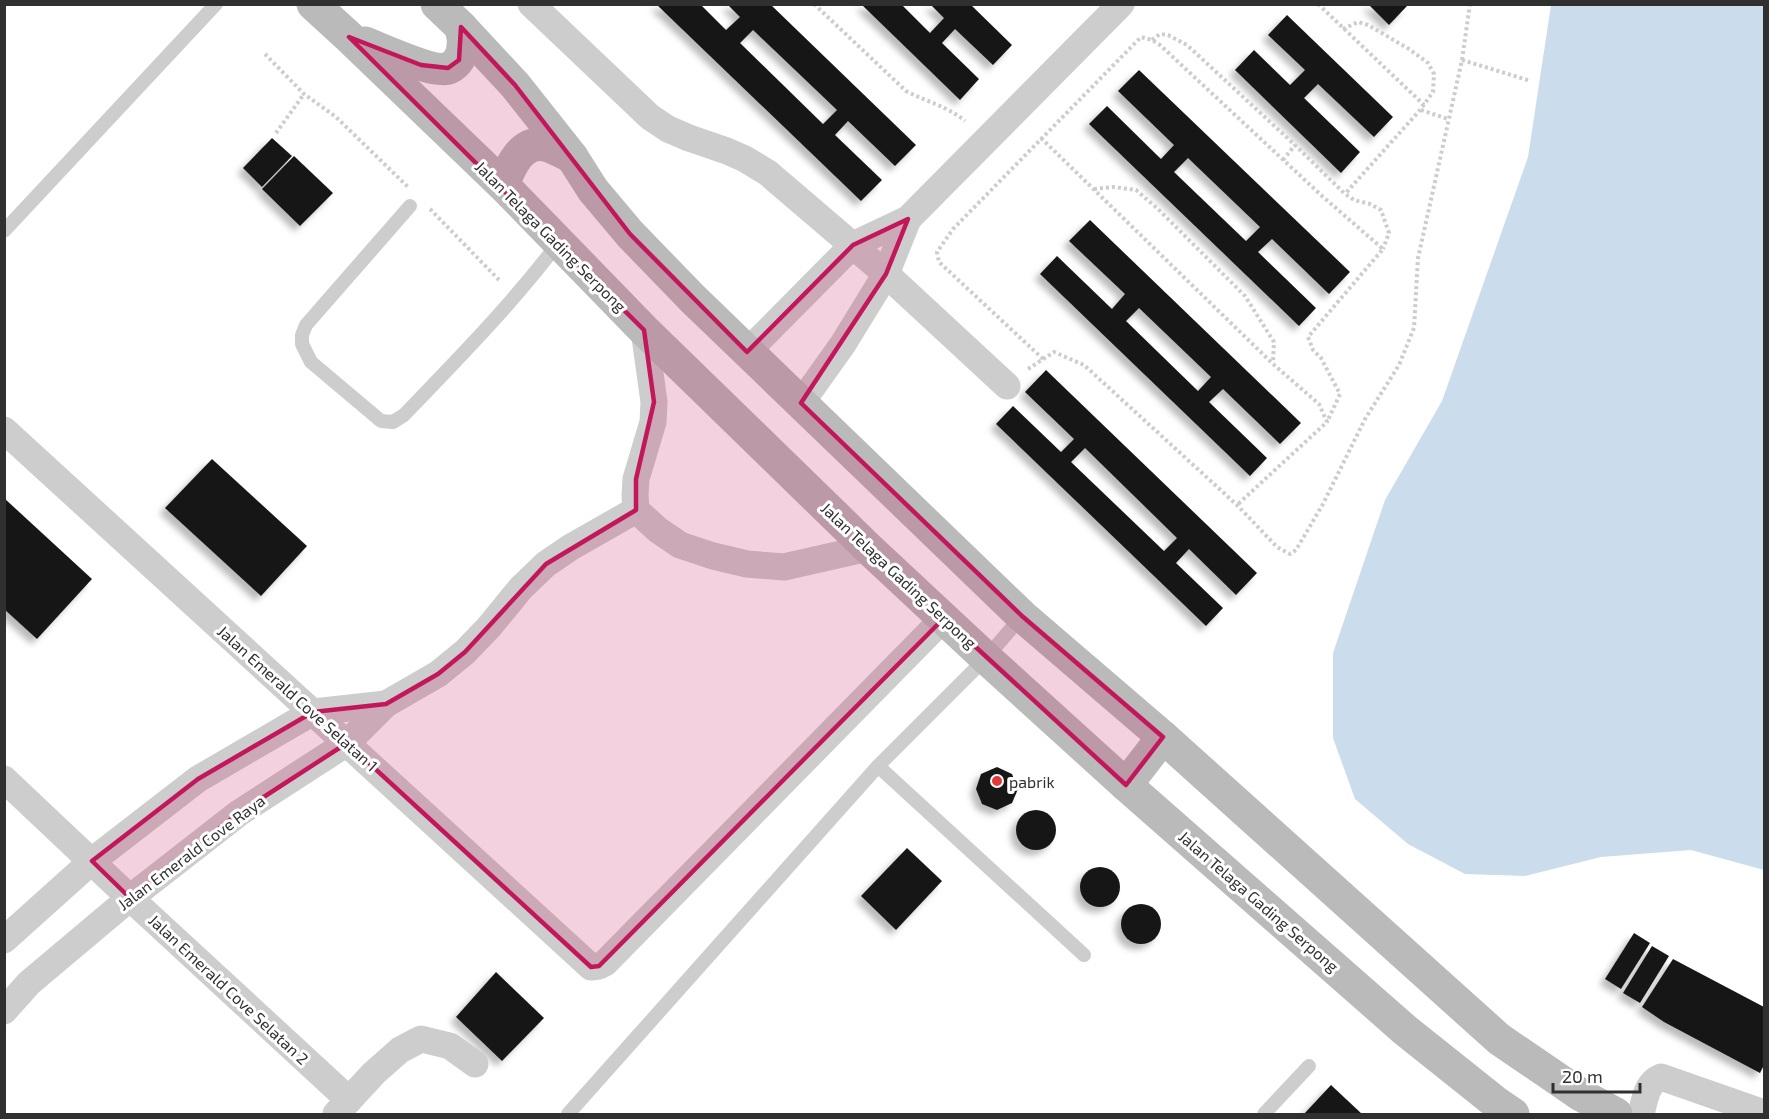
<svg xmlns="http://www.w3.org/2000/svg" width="1769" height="1119" font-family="'Exo 2',sans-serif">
	<defs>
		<filter id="shadow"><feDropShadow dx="-5.5" dy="5.5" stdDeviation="3" flood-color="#0004"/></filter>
	</defs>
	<rect width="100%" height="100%" fill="#fff"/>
	<polygon fill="#cbddec" points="1551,5 1764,5 1764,870 1691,850 1601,857 1525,876 1465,874 1408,844 1355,799 1333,738 1333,653 1385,500 1442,401 1528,157"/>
	<g fill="#171717" fill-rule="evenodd" filter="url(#shadow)">
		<path d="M656,4H700L726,30L740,17L727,4H770L916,145L895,166L848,121L835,135L882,180L861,201ZM753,30L837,110L823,124L740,43Z"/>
		<polygon points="861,4 901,4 930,33 944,18 930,4 970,4 1012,45 993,65 955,29 942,43 979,79 960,100"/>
		<polygon points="1368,4 1405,4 1407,6 1389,25"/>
		<polygon points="1287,15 1393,117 1374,137 1318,84 1304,98 1360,152 1341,173 1235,70 1254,50 1290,85 1305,70 1268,35"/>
		<path d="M1139,70L1350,272L1329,294L1272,239L1258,252L1316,308L1299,326L1089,124L1107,106L1161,159L1174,145L1118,91ZM1188,158L1260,227L1246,241L1174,172Z"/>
		<polygon points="272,138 292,156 262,187 243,168"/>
		<polygon points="294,156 333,193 300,226 262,189"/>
		<path d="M1090,220L1301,423L1280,444L1223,389L1209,402L1267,458L1250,476L1040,274L1057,256L1112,309L1125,294L1069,241ZM1139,308L1211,377L1198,391L1126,321Z"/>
		<path d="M1046,370L1257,573L1236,595L1189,549L1176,563L1223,608L1206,626L996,424L1013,406L1061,452L1074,439L1025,392ZM1085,448L1177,538L1164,551L1071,462Z"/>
		<polygon points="212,459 307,546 261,596 165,508"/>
		<polygon points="4,498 92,579 37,639 4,609"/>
		<polygon points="997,767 1012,774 1018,789 1012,803 997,810 982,804 976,789 981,774"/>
		<circle cx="1036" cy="830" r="20"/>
		<polygon points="907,848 942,881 896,930 861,896"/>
		<circle cx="1100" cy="887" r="20"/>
		<circle cx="1141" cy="924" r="20"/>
		<polygon points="1634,933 1650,943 1621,989 1605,979"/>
		<polygon points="1652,946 1669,956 1640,1003 1623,993"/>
		<polygon points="1673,959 1764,1007 1764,1065 1760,1073 1664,1022 1642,1007"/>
		<polygon points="496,972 544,1018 502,1061 456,1017"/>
		<polygon points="1331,1085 1362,1114 1304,1114"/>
	</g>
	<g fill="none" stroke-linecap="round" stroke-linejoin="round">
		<g stroke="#cdcdcd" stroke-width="4" stroke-dasharray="3 3" stroke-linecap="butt">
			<path d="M814,4L906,91C927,102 947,106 965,121"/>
			<polyline points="1318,4 1424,105"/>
			<polyline points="1343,29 1358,22 1368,25 1409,49 1428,63 1434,74 1433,92 1420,110 1345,194"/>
			<polyline points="1152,40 1160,34 1168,35 1187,45 1295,145 1345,194 1354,200 1370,204 1381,210 1389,233 1383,249"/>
			<polyline points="265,54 304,94 336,117 408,187"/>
			<polyline points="1462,60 1531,81"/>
			<polyline points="1421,110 1448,119"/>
			<polyline points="276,133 304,94"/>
			<polyline points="1041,138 1273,364 1319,404 1327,422 1237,505"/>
			<polyline points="1283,160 1295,145"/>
			<polyline points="1094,189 1113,187 1136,190 1158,209 1245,296 1274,342 1273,363"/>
			<polyline points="430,209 500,281"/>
			<polyline points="1043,359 939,262 937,252 953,229 1141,37 1152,40 1160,45 1322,196 1383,249 1308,337 1313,350 1321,358 1340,394 1327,422"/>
			<polyline points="1028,369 1054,352 1084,365 1237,505 1277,547 1290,554 1296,550 1323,504 1365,419 1399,365 1414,328 1418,258 1462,60 1470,4"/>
		</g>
		<g stroke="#cdcdcd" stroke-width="14">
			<path d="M410,206L306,325L302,335V344L311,362L381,421L393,422L404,415C458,359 512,304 559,242"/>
			<polyline points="4,231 216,4"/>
			<polyline points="878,766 1084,955"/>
			<polyline points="568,1114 878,766 986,658 1022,616"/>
			<polyline points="1264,1114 1309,1066"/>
		</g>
		<g stroke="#cdcdcd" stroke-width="27">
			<polyline points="531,4 650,117 668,129 689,138 727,151 745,159 768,173 886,274 1007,386"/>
			<polyline points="644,330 654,402 653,422 636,479 635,495 636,510 658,530 680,545 713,556 747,564 784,567 868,548"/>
			<polyline points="747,352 853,245 908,219 1121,4"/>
			<polyline points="801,403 843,344 886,274 908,219"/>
			<polyline points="4,430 591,967 599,966 605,963 944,618"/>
			<polyline points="4,779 130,898 349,1100"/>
			<polyline points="4,940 92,861 198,779 313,712 386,704"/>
			<polyline points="4,1011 29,983 130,898 239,813 347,743 386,704 438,674 465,652 489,627 521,588 546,564 571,547 636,510"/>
			<polyline points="336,1114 374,1073 400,1050 421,1039 450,1046 475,1064"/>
			<path d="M1641,1114C1645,1100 1646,1083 1661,1077L1764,1113"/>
		</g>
		<g stroke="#bababa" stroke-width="33">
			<polyline points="313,4 349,37 503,185 644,330 868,548 986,658 1126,785 1405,1030 1494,1101 1513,1114"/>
			<polyline points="437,4 461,27 515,85 572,157 593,190 630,234 693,299 1022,616 1163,737 1499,1039 1581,1095 1616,1114"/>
			<path d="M365,43C381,49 434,74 449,68C458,64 463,54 463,45C464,40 462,33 461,27"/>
			<path d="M503,185C510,167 521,140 545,145C554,147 564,153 572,157"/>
			<polyline points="1126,785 1163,737"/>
		</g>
	</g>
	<path fill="#c2185b" fill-opacity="0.2" stroke="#c2185b" stroke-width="4.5" stroke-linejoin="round" d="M461,27L515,85L630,234L747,352L853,245L908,219L886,274L801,403L1022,616L1163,737L1126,785L944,618L599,966L591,967L347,743L239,813L130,898L92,861L198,779L313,712L386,704L438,674L465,652L546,564L636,510V479L654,402L644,330L349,37L421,65L448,68L459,60Z"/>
	<circle fill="#e1383c" stroke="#fff" stroke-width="2" cx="997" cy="781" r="6"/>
	<g text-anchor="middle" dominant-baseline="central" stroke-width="6" stroke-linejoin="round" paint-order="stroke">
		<g font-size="16" fill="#303030" stroke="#fff">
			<text transform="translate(551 236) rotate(45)">Jalan Telaga Gading Serpong</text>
			<text transform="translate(899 575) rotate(43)">Jalan Telaga Gading Serpong</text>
			<text transform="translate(298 698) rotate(42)">Jalan Emerald Cove Selatan 1</text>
			<text transform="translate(191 852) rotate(-37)">Jalan Emerald Cove Raya</text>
			<text transform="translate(1259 901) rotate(41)">Jalan Telaga Gading Serpong</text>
			<text transform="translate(229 989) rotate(43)">Jalan Emerald Cove Selatan 2</text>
		</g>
		<g font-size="16" fill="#303030" stroke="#fff" text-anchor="start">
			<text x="1009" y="781">pabrik</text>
		</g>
	</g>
	<rect width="1769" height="1119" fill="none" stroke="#303030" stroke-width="12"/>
	<path d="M1553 1083v9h87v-9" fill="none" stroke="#303030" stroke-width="3"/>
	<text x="1562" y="1083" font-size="18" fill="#303030" stroke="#ffffff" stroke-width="4.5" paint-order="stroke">20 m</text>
</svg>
